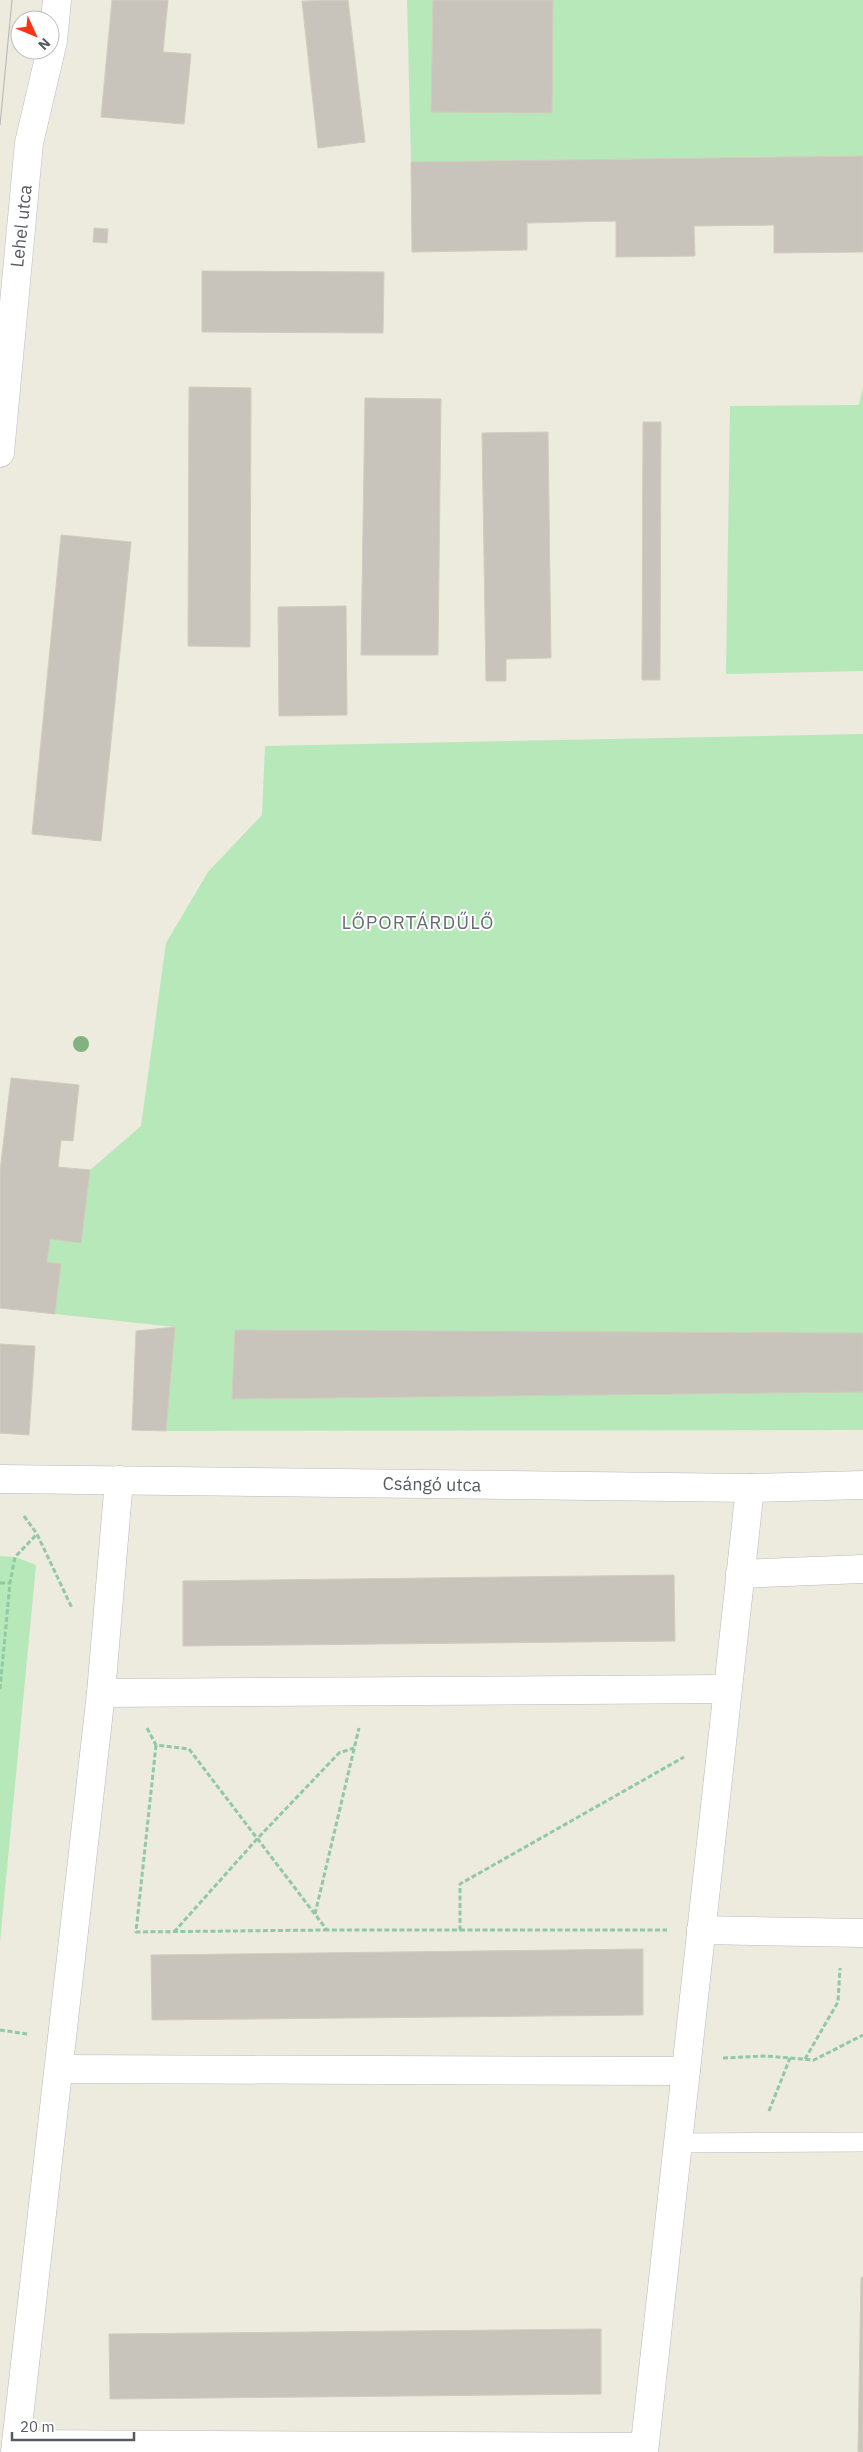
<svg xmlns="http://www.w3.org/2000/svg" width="863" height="2452" font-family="'IBM Plex Sans',sans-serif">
	<rect width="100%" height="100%" fill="#edeade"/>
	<g fill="#b7e8ba">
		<polygon points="407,0 863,0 863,156 411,162"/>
		<polygon points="863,386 863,671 726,674 730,406 859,405"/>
		<polygon points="863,734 863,1430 166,1431 175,1327 55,1314 61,1264 47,1262 50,1239 81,1243 90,1170 141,1126 166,943 208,872 262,815 265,746"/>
		<polygon points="0,1556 15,1557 36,1565 0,1942"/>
	</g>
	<g fill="#c8c4bb" stroke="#d2ccbc">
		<polygon points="112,0 168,0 163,52 191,54 184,124 101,117"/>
		<polygon points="348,0 365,142 318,148 302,1"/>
		<polygon points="433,0 553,0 552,113 431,112"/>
		<polygon points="863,156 863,252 774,253 774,225 694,226 695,256 616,257 616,221 527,223 527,250 412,252 411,162"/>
		<polygon points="94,228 108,229 107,243 93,242"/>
		<polygon points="202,271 384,272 383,333 202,332"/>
		<polygon points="189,387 251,388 250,647 188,646"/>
		<polygon points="365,398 441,399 438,655 361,655"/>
		<polygon points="643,422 661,422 660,680 642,680"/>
		<polygon points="548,432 551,658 506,659 506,681 486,681 482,433"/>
		<polygon points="61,535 131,542 101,841 32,834"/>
		<polygon points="346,606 347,715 279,716 278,607"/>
		<polygon points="11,1078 79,1085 73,1141 61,1140 58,1167 90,1170 81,1243 50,1239 47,1262 61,1264 55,1314 0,1308 0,1171"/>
		<polygon points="175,1327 166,1431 132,1430 136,1331"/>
		<polygon points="235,1330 863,1333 863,1392 232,1399"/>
		<polygon points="0,1344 35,1346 29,1435 0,1433"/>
		<polygon points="674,1575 675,1641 183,1646 183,1581"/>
		<polygon points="643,1949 643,2015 152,2020 151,1955"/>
		<polygon points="861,2277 863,2277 863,2452 858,2452"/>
		<polygon points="601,2329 601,2394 110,2399 109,2334"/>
	</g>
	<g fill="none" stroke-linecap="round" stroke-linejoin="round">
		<defs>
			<polyline id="service" points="678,2143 863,2142"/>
			<g id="minor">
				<polyline points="0,1479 750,1488 863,1485"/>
				<polyline points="740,1574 863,1569"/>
				<polyline points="101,1693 727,1689"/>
				<polyline points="701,1930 863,1933"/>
				<polyline points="60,2069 686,2071"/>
				<polyline points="16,2444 644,2447"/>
				<polyline points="15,2452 101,1693 119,1480"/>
				<polyline points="644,2452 750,1488"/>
			</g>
			<polyline id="secondary" points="0,453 29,143 53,41 57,0"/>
		</defs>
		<use href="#service" stroke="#b7b9bf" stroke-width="20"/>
		<use href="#minor" stroke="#b7b9bf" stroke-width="29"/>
		<use href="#secondary" stroke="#b9bdc4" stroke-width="29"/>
		<g stroke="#90c9a3" stroke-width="3" stroke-dasharray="5 2.5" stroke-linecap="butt">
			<polyline points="24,1516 37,1534 72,1608"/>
			<polyline points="0,1583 10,1583"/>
			<polyline points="0,1689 10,1583 15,1557 37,1534"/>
			<polyline points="147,1728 156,1745 189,1749 327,1930 460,1930 460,1884 684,1757"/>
			<polyline points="156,1745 136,1932 326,1930"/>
			<polyline points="315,1914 359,1728"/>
			<polyline points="460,1930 667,1930"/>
			<polyline points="174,1932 257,1839 339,1753 354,1748"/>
			<polyline points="0,2030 27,2034"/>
			<polyline points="723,2058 766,2056 814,2060 863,2035"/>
			<polyline points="805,2059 838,2002 840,1968"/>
			<polyline points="769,2111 790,2058"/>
		</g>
		<use href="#service" stroke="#fff" stroke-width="19"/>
		<use href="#minor" stroke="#fff" stroke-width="28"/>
		<use href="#secondary" stroke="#fff" stroke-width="28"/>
		<polyline stroke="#b3b4b4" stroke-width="1" points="0,125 12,0"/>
	</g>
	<circle fill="#83b280" cx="81" cy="1044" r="8"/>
	<g text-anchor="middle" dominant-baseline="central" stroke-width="4" stroke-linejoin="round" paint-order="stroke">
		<g font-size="18" fill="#575b61" stroke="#fff">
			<text transform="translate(21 226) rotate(-84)">Lehel utca</text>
			<text transform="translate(432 1484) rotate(1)">Csángó utca</text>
		</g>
		<g font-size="19" letter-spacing="1" fill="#686d73" stroke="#fff">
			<text x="418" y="922">LŐPORTÁRDŰLŐ</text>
		</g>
	</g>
	<g transform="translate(35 35) rotate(134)"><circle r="24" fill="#ffffff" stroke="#bcbdc0"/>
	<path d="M0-4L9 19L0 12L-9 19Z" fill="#fa3417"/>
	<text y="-8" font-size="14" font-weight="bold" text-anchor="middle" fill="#575b61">N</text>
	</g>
	<path d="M12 2432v8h122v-8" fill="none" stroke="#575b61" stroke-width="2.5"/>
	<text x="20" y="2432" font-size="15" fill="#575b61" stroke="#ffffff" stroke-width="4" paint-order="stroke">20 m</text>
</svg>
